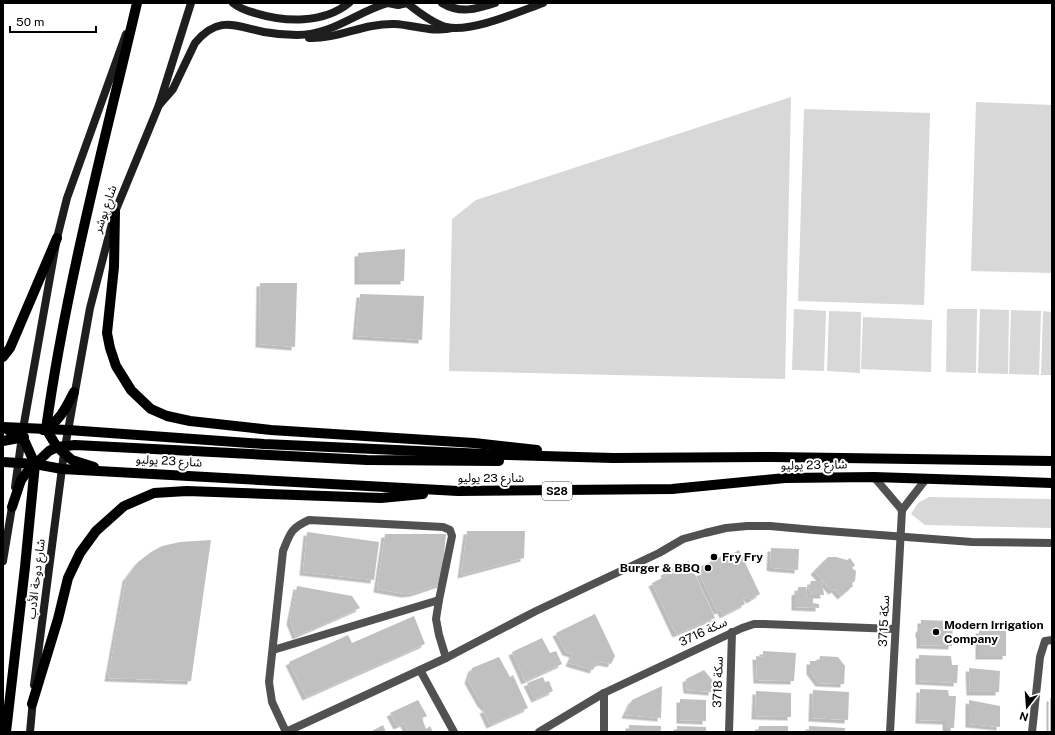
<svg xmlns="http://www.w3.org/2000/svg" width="1055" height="735" font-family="'Public Sans','Noto Sans Arabic',sans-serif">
	<defs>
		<filter id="shadow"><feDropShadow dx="-3.5" dy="3.5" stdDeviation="0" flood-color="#0004"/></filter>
	</defs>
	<rect width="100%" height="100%" fill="#fff"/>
	<g fill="#d8d8d8">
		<polygon points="791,97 785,379 449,371 452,219 476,200"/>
		<polygon points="976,102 1052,105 1052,273 971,271"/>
		<polygon points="804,109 930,113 924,305 798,301"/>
		<polygon points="794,309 826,311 824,371 792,370"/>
		<polygon points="947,309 977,309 976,373 946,372"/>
		<polygon points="980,309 1009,310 1008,374 978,373"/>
		<polygon points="1011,310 1041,311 1039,375 1009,374"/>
		<polygon points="829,311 861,312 860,373 827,371"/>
		<polygon points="1043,311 1052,312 1052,375 1041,375"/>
		<polygon points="863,317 932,320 931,372 861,369"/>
		<polygon points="929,497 1052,499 1052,528 925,525 911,514 918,503"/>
	</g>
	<g fill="#c0c0c0" filter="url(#shadow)">
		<polygon points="405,249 404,281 358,281 358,253"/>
		<polygon points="260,283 297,283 295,347 259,344"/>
		<polygon points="360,294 424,296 422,340 356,336"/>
		<polygon points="467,531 525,531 524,558 461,575"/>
		<polygon points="307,532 379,542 374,580 303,572"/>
		<polygon points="385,534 446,534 441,584 414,593 405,594 377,589"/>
		<polygon points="211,540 191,681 108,678 126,578 138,562 151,552 162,546 180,542"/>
		<polygon points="771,548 799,549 798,570 773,568 770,567"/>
		<polygon points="739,550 760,594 750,600 747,597 743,599 745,604 723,615 721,610 717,611 699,573 703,571 700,567 722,556 725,561 730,559 728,556"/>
		<polygon points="828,557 836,557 847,560 850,558 855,565 852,568 856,571 855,581 852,583 853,586 841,596 835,589 832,591 814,571"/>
		<polygon points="689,561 715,618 676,634 652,583 666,576 664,572"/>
		<polygon points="811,581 822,581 824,595 811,595 810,591 808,591"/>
		<polygon points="297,586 352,596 360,608 296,636 290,621"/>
		<polygon points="798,587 806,587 807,597 813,597 813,603 819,604 819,608 795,607 795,592 798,591"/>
		<polygon points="595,614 615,656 611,664 602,662 596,664 593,670 569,663 573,654 566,652 556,633"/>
		<polygon points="414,616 425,644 306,697 289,662 348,635 352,643"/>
		<polygon points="921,620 953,621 952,646 920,645 920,635 919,634 919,629 921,628"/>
		<polygon points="979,630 1006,631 1006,656 979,656"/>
		<polygon points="542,638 550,653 556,651 562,664 525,681 512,652"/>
		<polygon points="763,651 796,653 794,681 757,680 756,656 763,657"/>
		<polygon points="919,655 951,656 952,665 958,665 957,683 919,681"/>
		<polygon points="820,656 838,657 845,666 844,684 819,683 810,671 810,661 819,661"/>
		<polygon points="499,657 510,677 513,675 528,708 490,725 483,710 487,709 481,703 468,680 472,668"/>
		<polygon points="969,668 1000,671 999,692 970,692"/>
		<polygon points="704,670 713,681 712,692 687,690 686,679"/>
		<polygon points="543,677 545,682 549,681 553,691 535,699 527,683"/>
		<polygon points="662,686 661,718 625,715 632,700"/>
		<polygon points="920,689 948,690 949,696 956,696 954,728 946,728 946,721 919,720"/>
		<polygon points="813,690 849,692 848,720 812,718"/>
		<polygon points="756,691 791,693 791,717 755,716"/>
		<rect x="1050" y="698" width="2" height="34"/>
		<polygon points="680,699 706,700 706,721 680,720"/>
		<polygon points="418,700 427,716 422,718 426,729 430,726 433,732 408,732 404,723 397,726 390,713"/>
		<polygon points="969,700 1000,706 1000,727 969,724"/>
		<polygon points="383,725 386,732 370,732"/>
		<polygon points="629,725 661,726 661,732 629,732"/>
		<polygon points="677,726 706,727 706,732 677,732"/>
		<polygon points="759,726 788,726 788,732 758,732"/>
		<polygon points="809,726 845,728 845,732 809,732"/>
	</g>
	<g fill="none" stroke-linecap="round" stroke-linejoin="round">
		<g stroke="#515151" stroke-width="8">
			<polyline points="874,477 902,510"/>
			<polyline points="273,650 439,600 436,619 439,635 446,658"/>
			<polyline points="420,670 454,732"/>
			<polyline points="604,693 604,732"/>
			<polyline points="286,732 446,658 536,611 659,553 683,539 705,533 726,528 747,526 770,526 814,530 972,542 1052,543"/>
			<path d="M286,732L272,702L269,682L283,551C290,533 291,528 309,520L443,527L450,530L452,536L439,600"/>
			<polyline points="539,732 604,693 742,628 754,624 764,624 895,629"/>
			<polyline points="729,732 732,632"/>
			<polyline points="890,732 902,510 926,479"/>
			<polyline points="1032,732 1040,657 1045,641 1052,640"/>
		</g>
		<g stroke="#1e1e1e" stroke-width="8">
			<path d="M233,3C239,8 247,11 255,13C285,22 323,24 349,3"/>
			<polyline points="388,3 398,5 407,3"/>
			<path d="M407,3C418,12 432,23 446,27C471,33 518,12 543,3"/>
			<path d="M442,3C460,14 477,9 495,3"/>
			<path d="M309,38C339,39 363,23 395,24C414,25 434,33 453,28"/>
			<path d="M159,105L173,89L195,43C218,15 235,26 264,32C275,34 286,35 297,35C333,35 356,12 388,3"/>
			<polyline points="15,487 23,429 57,238 67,198 126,34"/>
			<polyline points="3,561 13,501"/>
			<polyline points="34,685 64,453 90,308 115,212 159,105 191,3"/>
			<polyline points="30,732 33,699"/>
		</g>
		<g stroke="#000" stroke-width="10">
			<polyline points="115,212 114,267 107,333 110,348 116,366 131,390 151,409 167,416 190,421 271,430 474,443 537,450"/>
			<polyline points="3,357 10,348 57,238"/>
			<polyline points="3,427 68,430 264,444 507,455 613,458 772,457 1052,461"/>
			<path d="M43,430C59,423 67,406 74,392"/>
			<polyline points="3,441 24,437"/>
			<polyline points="3,462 35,464 62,469 458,491 672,489 785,478 874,477 1052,483"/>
			<path d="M94,467L72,460L57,447L46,429C66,285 104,144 137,3"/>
			<polyline points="12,507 21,480 27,472 49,451 57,447 75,445 367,460 499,461"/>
			<polyline points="32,704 58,619 68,578 80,553 96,531 124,506 154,493 187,491 381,498 423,494"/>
			<polyline points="6,732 25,567 35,464 25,442 22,438 8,430"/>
		</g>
	</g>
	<g fill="#000" stroke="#fff" stroke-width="1.5">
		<circle cx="714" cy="557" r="4"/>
		<circle cx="708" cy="568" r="4"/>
		<circle cx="936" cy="632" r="4"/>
	</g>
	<g text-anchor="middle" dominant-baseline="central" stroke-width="4" stroke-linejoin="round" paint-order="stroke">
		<rect fill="#fff" stroke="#4c4c4c" stroke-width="1" x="542" y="482" width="30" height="18" rx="3"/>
		<g font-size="11" font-weight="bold" fill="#000">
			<text x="557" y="491">S28</text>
		</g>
		<g font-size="12" fill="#000" stroke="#fff">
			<text transform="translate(105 209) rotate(-71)">شارع بوشر</text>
			<text transform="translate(169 461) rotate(3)">شارع 23 يوليو</text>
			<text transform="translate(814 465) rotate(-1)">شارع 23 يوليو</text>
			<text x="491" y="478">شارع 23 يوليو</text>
			<text transform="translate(36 579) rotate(-83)">شارع دوحة الأدب</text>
			<text transform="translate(884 621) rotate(-87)">سكة 3715</text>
			<text transform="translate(703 632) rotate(-25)">سكة 3716</text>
			<text transform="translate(718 682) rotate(-88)">سكة 3718</text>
		</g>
		<g font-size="12" font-weight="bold" fill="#000" stroke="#fff" text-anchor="start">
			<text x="722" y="557">Fry Fry</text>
			<text x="700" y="568" text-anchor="end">Burger &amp; BBQ</text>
			<text x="944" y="625">Modern Irrigation<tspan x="944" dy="14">Company</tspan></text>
		</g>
	</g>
	<rect width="1055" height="735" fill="none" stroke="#000000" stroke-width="8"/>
	<g transform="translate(1027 707) rotate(197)" stroke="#ffffff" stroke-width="3" paint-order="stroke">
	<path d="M0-3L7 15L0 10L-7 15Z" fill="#000000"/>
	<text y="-6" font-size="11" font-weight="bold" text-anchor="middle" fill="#000000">N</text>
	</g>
	<path d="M10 26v6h86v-6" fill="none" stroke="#000000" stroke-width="2"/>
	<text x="16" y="26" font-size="12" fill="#000000" stroke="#ffffff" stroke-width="3" paint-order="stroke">50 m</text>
</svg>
